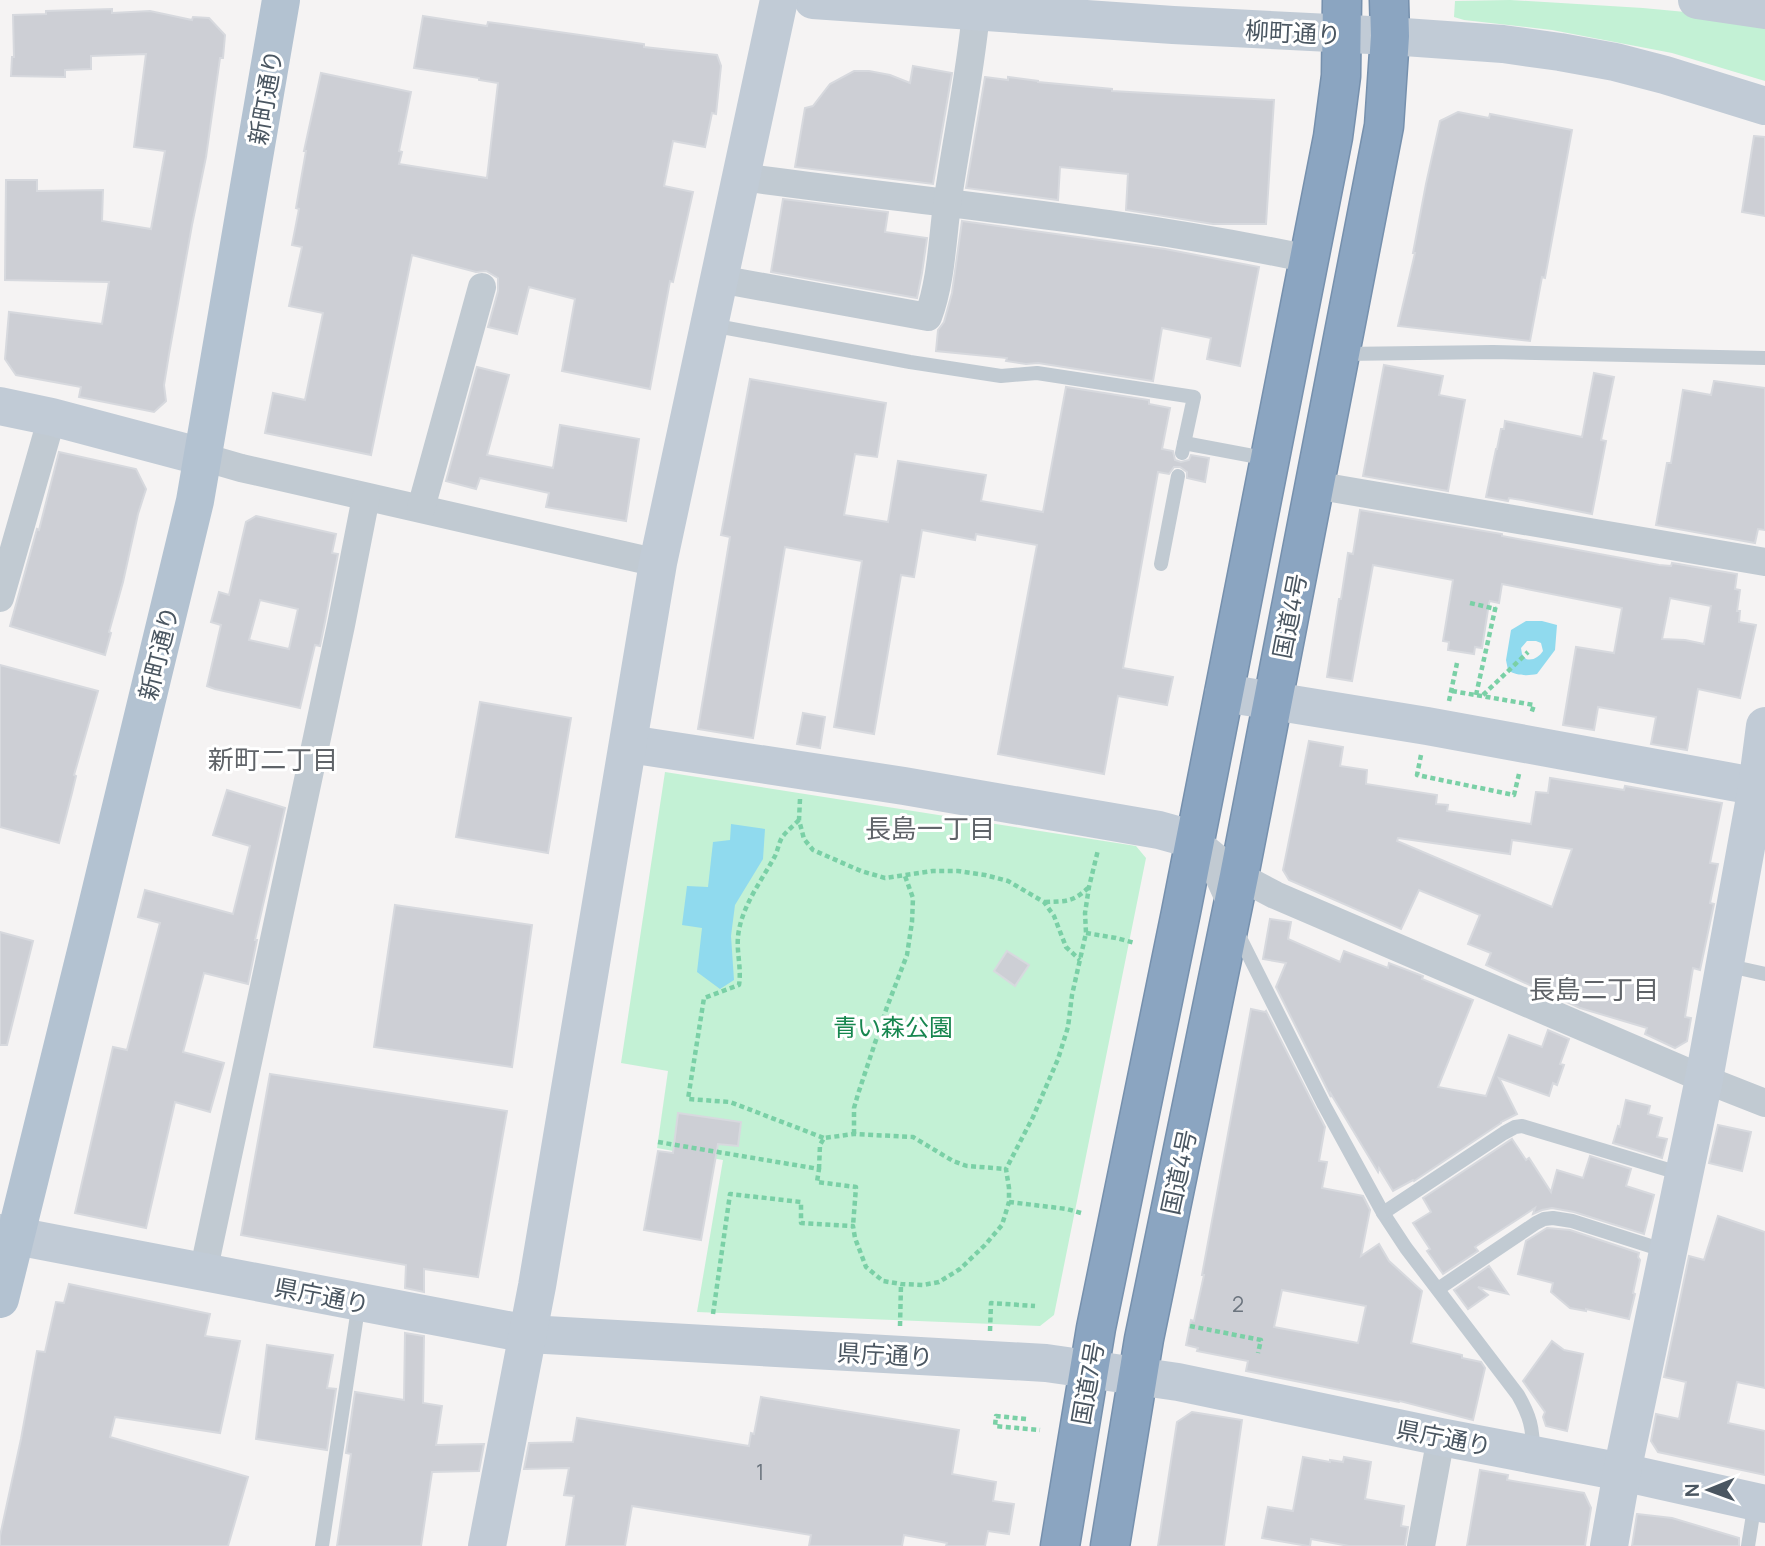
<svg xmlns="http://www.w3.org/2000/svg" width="1765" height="1546" font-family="Manrope,'Noto Sans JP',sans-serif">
	<rect width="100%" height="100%" fill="#f5f3f3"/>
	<g fill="#c3f1d5">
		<polygon points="1510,0 1643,8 1696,13 1765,24 1765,81 1672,53 1552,30 1464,20 1454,17 1455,1"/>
		<polygon points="665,772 1136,846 1146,858 1054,1315 1040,1326 697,1312 723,1160 657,1148 668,1071 621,1063"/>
	</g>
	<g fill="#90daee" fill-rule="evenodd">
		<path d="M1526,621H1542L1557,625L1555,650L1537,674C1528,676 1516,676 1508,670L1506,660L1511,630ZM1527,641H1536L1541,643L1543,651C1539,657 1533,661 1526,659L1522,654L1521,648Z"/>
		<polygon points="731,824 765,829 763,859 735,905 731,936 734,980 720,989 697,972 702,928 682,925 687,886 708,887 713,842 730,840"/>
	</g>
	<g fill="#cdcfd5" stroke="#d7d9de" stroke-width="2" fill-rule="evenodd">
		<polygon points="112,9 112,13 150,11 192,20 193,17 209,18 225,35 223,58 220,58 206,157 192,225 169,354 164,385 166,401 154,412 79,397 81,387 16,375 5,359 9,312 102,324 109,282 5,280 6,180 37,180 37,191 103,190 102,221 151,229 165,151 134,147 146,54 91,56 91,69 65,70 65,77 11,76 12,57 14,57 13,15 46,14 46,11"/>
		<polygon points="423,16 487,26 488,22 644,44 644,47 717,55 721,66 716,114 712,113 705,147 673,141 664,186 693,192 673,282 670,281 650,389 562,371 575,299 529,287 517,334 488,327 498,291 498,278 486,271 476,272 412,255 371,455 265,433 273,393 305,400 323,313 289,306 302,247 292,245 299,209 296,208 306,151 304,151 321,73 411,92 399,151 402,152 399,164 487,178 498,83 479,80 479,78 414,68"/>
		<polygon points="913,66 952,73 933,184 795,167 805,108 813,106 830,84 854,71 869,71 890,75 910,83"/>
		<polygon points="985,77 1008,80 1008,77 1038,81 1038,82 1112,89 1112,91 1274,100 1266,224 1213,224 1126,210 1128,174 1060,167 1058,200 966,188"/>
		<polygon points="1458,112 1489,118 1490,114 1572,130 1545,278 1542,277 1530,341 1398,326 1415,253 1413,253 1426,184 1440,121"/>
		<polygon points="1754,136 1765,137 1765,216 1742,212"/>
		<polygon points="783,199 888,212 885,232 927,238 922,273 917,298 771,272"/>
		<polygon points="962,221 1165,249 1259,267 1240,366 1207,359 1211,338 1162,328 1153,381 1038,363 1026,364 1006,361 1007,358 936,351 938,330 944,322 952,293"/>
		<polygon points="1384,365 1443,376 1439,395 1465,400 1448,491 1363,476"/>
		<polygon points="477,367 509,375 487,455 553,468 560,425 639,439 626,521 546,507 549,493 480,478 476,489 446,481"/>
		<polygon points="1594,373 1614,377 1601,440 1606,441 1592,514 1522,500 1509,498 1508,501 1486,497 1496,449 1497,449 1501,429 1504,429 1505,421 1582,437"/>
		<polygon points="750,379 886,403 877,457 855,454 844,515 888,522 898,461 986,475 981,501 1043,512 1066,387 1149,400 1149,404 1170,408 1162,449 1173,451 1175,460 1181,462 1189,460 1191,455 1209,458 1205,482 1187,478 1187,472 1180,467 1174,467 1169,474 1158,472 1123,668 1173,677 1167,705 1118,696 1104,774 998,754 1037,545 976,534 975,540 922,530 914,577 901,575 874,734 834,727 862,561 785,547 753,738 698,729 730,537 721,535"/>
		<polygon points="1714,381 1765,388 1765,530 1758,529 1755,543 1656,525 1667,463 1671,463 1683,390 1711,395"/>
		<polygon points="59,452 136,469 146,489 138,514 123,582 109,632 111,633 105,655 10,626 37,529 39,530"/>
		<path d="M1360,510L1502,534V536L1659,565L1671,566L1672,563L1737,574L1735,589L1740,590L1737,611H1740L1739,622L1756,625L1740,698L1698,689L1687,750L1651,744L1656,717L1598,707L1594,730L1563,725L1576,647L1614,653L1622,608L1502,584L1499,603L1490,601L1489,603L1482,648L1475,647L1474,654L1448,650L1449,642L1443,641L1453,580L1373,565L1352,681L1327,677L1339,599H1341L1348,553L1353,554ZM1670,598L1711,606L1704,644L1685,640L1662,639Z"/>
		<path d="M256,516L336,534L332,553L338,554L325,622L320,646L315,645L300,708L215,689L207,686L221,625L211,622L219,592L229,595L246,522ZM260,600L298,609L289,649L249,640Z"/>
		<polygon points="0,665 98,691 74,775 76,776 72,793 59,843 0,827"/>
		<polygon points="480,702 571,718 548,853 456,837"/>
		<polygon points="803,713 825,717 820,748 797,744"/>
		<path d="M1309,741L1343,747L1340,766L1367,770L1366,784L1437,795L1436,804L1448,805L1447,811L1531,824L1536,792L1548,793L1550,778L1624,790L1625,786L1722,803L1710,863L1718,864L1710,903L1714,904L1700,970L1693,968L1685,1017L1691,1018L1687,1041L1675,1048L1645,1034L1647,1028L1580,1008L1486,965L1491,953L1468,944L1480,915L1419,890L1401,929L1289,880L1283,870ZM1398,838L1510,854L1512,840L1572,849L1552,907L1397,841Z"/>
		<polygon points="227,790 285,808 255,940 257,940 248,984 204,973 183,1052 224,1063 210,1112 175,1102 146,1228 75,1213 113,1047 127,1050 160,923 138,917 145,890 233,914 250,846 213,835"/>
		<polygon points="395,905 532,925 512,1067 374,1047"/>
		<polygon points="1270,919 1291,922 1288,939 1340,962 1344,951 1388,968 1389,963 1423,976 1422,979 1473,1000 1438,1087 1486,1096 1509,1035 1542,1047 1548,1030 1569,1039 1560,1064 1564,1065 1557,1085 1553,1083 1549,1096 1499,1078 1517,1114 1501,1122 1501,1123 1414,1181 1413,1180 1393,1191 1379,1168 1378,1172 1331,1094 1331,1097 1276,987 1286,963 1263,959"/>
		<polygon points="0,932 33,941 7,1045 0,1045"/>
		<polygon points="1007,951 1029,965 1015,986 994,971"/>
		<path d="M1251,1009L1265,1012L1266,1011L1325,1127L1319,1161L1327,1162L1322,1188L1363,1196L1370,1210L1361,1256L1379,1244L1389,1261L1422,1291L1411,1343L1462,1355V1358L1481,1362L1485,1368L1473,1420L1400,1401L1399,1402L1246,1371L1248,1361L1197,1351L1198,1348L1186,1345L1191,1320L1194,1321L1204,1275H1202ZM1282,1290L1366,1306L1358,1343L1274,1327Z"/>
		<polygon points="270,1074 507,1111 478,1277 424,1269 424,1292 405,1288 406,1265 241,1235"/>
		<polygon points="1626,1100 1650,1106 1648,1114 1662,1118 1657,1137 1667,1139 1662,1158 1613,1143 1618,1126 1620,1127"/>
		<polygon points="678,1113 741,1122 738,1146 718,1144 701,1240 644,1230 658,1151 673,1153"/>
		<polygon points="1718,1125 1751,1132 1742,1171 1709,1163"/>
		<polygon points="1512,1139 1526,1160 1529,1158 1551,1192 1557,1170 1583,1178 1590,1156 1631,1169 1626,1186 1654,1195 1644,1234 1574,1212 1552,1208 1542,1210 1533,1214 1535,1208 1475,1247 1478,1251 1443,1274 1427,1251 1430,1249 1413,1223 1431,1212 1423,1198"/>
		<polygon points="1718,1216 1765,1232 1765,1388 1737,1382 1728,1423 1765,1431 1765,1475 1658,1452 1651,1441 1656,1414 1679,1419 1686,1382 1664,1377 1689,1256 1704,1260"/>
		<polygon points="1547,1228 1570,1230 1639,1253 1638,1257 1640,1260 1633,1293 1635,1294 1629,1319 1586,1309 1586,1311 1570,1308 1551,1292 1553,1283 1518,1274 1526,1241"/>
		<polygon points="1489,1266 1508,1294 1478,1287 1488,1295 1468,1309 1454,1290"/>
		<polygon points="69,1284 210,1314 205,1336 240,1341 220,1433 115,1417 110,1437 248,1477 228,1546 0,1546 0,1536 21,1439 37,1351 45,1352 56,1302 64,1303"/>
		<polygon points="405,1333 424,1336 423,1403 442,1406 436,1445 484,1444 479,1471 432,1472 421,1546 337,1546 351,1454 346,1453 355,1392 404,1400"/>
		<polygon points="1552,1341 1564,1350 1583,1354 1567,1431 1546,1426 1543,1417 1545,1412 1523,1381"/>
		<polygon points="267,1345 333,1355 327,1388 336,1389 327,1450 256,1439"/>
		<polygon points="761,1397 959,1430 952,1474 996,1482 993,1501 1014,1504 1009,1534 988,1531 985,1546 946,1546 947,1543 904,1535 902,1546 809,1546 811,1535 632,1506 625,1546 566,1546 574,1496 564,1495 569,1468 524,1469 529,1443 573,1442 577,1418 749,1446 751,1433 754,1434"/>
		<polygon points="1192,1412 1242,1420 1224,1546 1158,1546 1177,1422"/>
		<polygon points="1303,1457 1330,1462 1330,1460 1343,1462 1344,1457 1371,1462 1365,1499 1404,1506 1401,1526 1408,1527 1405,1546 1349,1546 1311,1539 1310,1546 1308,1546 1262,1538 1268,1507 1293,1511"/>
		<polygon points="1480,1470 1508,1475 1507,1480 1584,1493 1591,1508 1585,1546 1467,1546"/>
		<polygon points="1637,1514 1672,1518 1739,1538 1739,1546 1632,1546"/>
	</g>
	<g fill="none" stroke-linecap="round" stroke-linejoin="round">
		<defs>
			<g id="highway">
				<polyline points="1060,1546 1096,1328 1181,912 1333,137 1341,76 1342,0"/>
				<polyline points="1110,1546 1144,1339 1239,876 1384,126 1390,36 1389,0"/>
			</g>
		</defs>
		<use href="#highway" stroke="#7690ad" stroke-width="41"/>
		<g stroke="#7ad0a6" stroke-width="4.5" stroke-dasharray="5 3.5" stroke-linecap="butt">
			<polyline points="1470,603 1496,609"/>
			<polyline points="1452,691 1534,705 1531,714"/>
			<polyline points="1476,695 1496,605"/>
			<polyline points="1483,695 1528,652"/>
			<polyline points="1449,701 1457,663"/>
			<polyline points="1421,755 1417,775 1514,795 1519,774"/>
			<polyline points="800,799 799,820 804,839 813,850 861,871 885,878 933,871 958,871 985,875 1008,881 1044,902 1054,916 1066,947 1080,960"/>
			<path d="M799,820C794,825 788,830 783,836C779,841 778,850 775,856C762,880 744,903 739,930C735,949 742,966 739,985L704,998L688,1099L730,1102L824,1138"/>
			<path d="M1045,902C1065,901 1072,903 1088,888"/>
			<polyline points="1086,933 1116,938 1135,943"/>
			<polyline points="854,1134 854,1108 858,1094 887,1007 907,955 912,922 913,898 905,876"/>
			<polyline points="658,1142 819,1169 817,1182 856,1187 853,1226"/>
			<polyline points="819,1169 820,1145 824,1138 854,1134 913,1137 953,1161 967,1166 1006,1169"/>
			<polyline points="1009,1202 1067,1209 1081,1213"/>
			<polyline points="713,1314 730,1194 801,1202 801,1223 853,1226 855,1238 866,1267 883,1281 901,1284 923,1285 939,1282 960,1269 985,1245 1002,1225 1009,1202 1009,1188 1006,1169 1033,1117 1058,1059 1068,1027 1072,995 1086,933 1085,913 1089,887 1098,850"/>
			<polyline points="900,1326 901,1284"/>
			<polyline points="1190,1326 1261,1340 1258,1353"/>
			<polyline points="990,1331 991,1303 1035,1306"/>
			<polyline points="1026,1419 996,1416 995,1426 1040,1430"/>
		</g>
		<g stroke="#c1cad2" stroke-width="14">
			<polyline points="711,325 910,362 1001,376 1037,373 1194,397 1182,453"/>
			<polyline points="1343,354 1493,352 1765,358"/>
			<polyline points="1184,443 1269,459"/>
			<polyline points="1161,564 1178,476"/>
			<polyline points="1201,854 1224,905"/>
			<path d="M1236,930L1324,1105L1383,1213L1406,1248L1518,1395C1530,1416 1533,1428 1533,1452"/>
			<polyline points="1725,965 1765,974"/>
			<polyline points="1383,1213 1504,1133 1515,1127 1522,1126 1682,1174"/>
			<polyline points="1438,1289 1536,1223 1544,1219 1553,1218 1572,1221 1666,1251"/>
			<polyline points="322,1546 359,1302"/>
			<polyline points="1748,1546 1755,1502"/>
		</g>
		<g stroke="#c1cad2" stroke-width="28">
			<path d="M741,177C931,203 1122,219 1309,259"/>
			<path d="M719,279L928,317C941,282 942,243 947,205C956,141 970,77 976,12"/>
			<polyline points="203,457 241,468 658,563"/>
			<polyline points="1314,485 1765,562"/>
			<polyline points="421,508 482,287"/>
			<polyline points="0,598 52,417"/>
			<polyline points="1195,840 1239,876 1275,895 1704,1079 1765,1103"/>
			<polyline points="203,1273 341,625 366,497"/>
			<polyline points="1421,1546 1441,1437"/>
		</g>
		<g stroke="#c1cbd6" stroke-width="38">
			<polyline points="813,0 1173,25 1390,36 1503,44 1560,52 1615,62 1665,75 1765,106"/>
			<polyline points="1697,0 1765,10"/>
			<polyline points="0,406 52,417 203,457"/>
			<polyline points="1224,693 1427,726 1765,788"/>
			<polyline points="629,744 904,786 1159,830 1195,840"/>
			<polyline points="0,1233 528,1334 1046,1363 1178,1382 1441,1437 1622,1472 1765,1504"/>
			<polyline points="487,1546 537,1286 658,563 779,0"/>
			<polyline points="1609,1546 1622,1472 1704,1079 1757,787 1765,726"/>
		</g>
		<polyline stroke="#b3c2d1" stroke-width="38" points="0,1299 90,935 195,501 281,0"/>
		<use href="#highway" stroke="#8ba5c1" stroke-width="38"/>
	</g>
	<g text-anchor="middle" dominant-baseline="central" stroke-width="6" stroke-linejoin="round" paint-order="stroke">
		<g font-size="21" fill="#6b747e">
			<text x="1238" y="1304">2</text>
			<text x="760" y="1472">1</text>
		</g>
		<g font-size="24" fill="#4a5661" stroke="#fff">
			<text transform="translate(1293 32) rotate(3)">柳町通り</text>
			<text transform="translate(265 97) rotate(-80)">新町通り</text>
			<text transform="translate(1289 616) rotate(-79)">国道4号</text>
			<text transform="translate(158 653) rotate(-76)">新町通り</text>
			<text transform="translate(1178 1172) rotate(-78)">国道4号</text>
			<text transform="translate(322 1295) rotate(11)">県庁通り</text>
			<text transform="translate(885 1354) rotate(3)">県庁通り</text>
			<text transform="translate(1087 1383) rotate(-80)">国道7号</text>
			<text transform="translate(1444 1437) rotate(11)">県庁通り</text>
		</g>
		<g font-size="24" fill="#17864f" stroke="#fff">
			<text x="893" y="1026">青い森公園</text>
		</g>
		<g font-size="26" fill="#5f6368" stroke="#fff">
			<text x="273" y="759">新町二丁目</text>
			<text x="930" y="828">長島一丁目</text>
			<text x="1594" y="989">長島二丁目</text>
		</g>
	</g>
	<g transform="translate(1709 1490) rotate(269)" stroke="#ffffff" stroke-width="5" paint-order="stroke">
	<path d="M0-5L12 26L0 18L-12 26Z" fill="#4a5661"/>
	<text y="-10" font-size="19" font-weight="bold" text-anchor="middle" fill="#4a5661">N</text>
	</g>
</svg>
